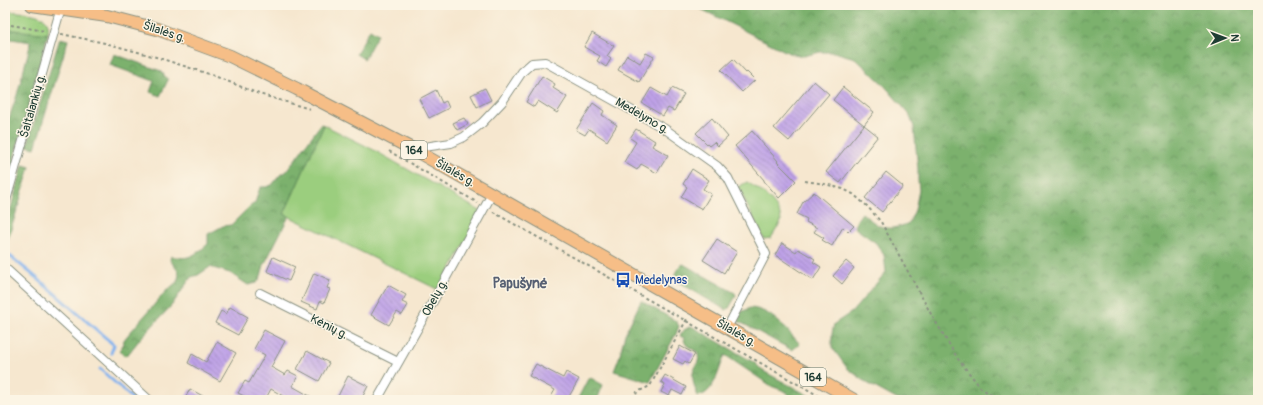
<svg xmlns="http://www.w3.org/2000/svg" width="1263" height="405" font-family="Pangolin,sans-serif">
	<defs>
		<pattern id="forest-crowns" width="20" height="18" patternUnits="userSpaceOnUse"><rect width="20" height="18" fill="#7cb16d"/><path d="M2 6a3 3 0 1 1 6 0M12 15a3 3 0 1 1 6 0" fill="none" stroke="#65915a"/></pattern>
		<pattern id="building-back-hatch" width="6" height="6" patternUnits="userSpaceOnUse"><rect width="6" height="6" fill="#bea1e7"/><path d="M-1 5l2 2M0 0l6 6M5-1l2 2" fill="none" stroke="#9a84bc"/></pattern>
	</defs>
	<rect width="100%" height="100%" fill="#fcf5e5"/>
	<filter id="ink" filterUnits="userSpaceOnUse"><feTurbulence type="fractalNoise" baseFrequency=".025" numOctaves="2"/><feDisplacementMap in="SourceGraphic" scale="8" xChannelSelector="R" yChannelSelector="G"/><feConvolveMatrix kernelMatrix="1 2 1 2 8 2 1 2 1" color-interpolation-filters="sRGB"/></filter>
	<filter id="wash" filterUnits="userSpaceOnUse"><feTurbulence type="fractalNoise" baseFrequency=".012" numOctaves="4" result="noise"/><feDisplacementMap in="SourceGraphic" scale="16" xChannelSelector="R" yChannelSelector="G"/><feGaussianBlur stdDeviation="0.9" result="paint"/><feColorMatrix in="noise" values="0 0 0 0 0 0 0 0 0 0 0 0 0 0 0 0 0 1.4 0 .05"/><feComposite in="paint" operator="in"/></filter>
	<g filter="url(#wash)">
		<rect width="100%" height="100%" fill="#f6e7cf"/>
		<g fill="#9bce7e" stroke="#5d8659">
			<path d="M5,11C14,12 43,12 47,22C49,25 48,30 48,34L5,29Z"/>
			<polygon points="324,125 372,149 482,212 439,290 284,214"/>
			<path d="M747,182C758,189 774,200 779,212C780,215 781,219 781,222L771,238L764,239L738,187Z"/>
		</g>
		<g fill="url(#forest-crowns)" stroke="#4e7750">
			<path d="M690,5H1258V400H898L867,383L847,368L832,347V334L834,324L852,312L886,272L884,255L876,243L855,228L857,220L862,213C880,228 886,233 909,223L915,210L919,190L918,180V169L914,127L909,114L883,84L855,58L834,52H820L804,56L789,53L703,10Z"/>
			<polygon points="5,29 48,34 5,191 5,130 17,95 31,42 5,38"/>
			<polygon points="370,29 378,34 364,59 356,54"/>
			<polygon points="60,38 68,40 35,148 27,146"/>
			<polygon points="114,54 161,71 168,80 160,96 150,92 154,81 110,65"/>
			<path d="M321,124L324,125L284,214L289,216L264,265L261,276L257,283L248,285L230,273L210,267L198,275L191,277L172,305L140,339L129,353L124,356L120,351L124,340L127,336L166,291L177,282L179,275L178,271L170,260L171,256C188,261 195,255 208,244V234L223,226L231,225L249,207L255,203L259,190L261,187H266L272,185L280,175L286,172Z"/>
			<polygon points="23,165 30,167 8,239 5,234 5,229"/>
			<path d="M683,264L735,293L736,296L729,308L726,310L675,280C674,272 677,269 683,264Z"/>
			<polygon points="641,301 676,321 679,326 676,334 650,382 614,371 619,358 625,334"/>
			<path d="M750,308C771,309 786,329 800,344L792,350L738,321L741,312Z"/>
			<path d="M691,326L755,363L763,371L817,400H800L792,397L782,390L771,386L725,355C719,367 715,394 698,396C695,390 692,380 693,373C695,366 699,364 699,354C694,348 684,348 684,338L680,336L684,330Z"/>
			<polygon points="589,377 603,385 597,400 577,400"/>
		</g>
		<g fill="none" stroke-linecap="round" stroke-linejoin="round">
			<g stroke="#82b3ee" stroke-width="3">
				<polyline points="5,252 38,279 114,345 111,353"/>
				<polyline points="100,369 134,400"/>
			</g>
		</g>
		<g id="blocks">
			<g fill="url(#building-back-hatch)">
				<polygon points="592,33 614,46 607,56 611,59 606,67 597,61 600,56 584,47"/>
				<polygon points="646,53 654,57 639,82 618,70 627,55 640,63"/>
				<polygon points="733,59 746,73 747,72 755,80 742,92 721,70"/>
				<polygon points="542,76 555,84 553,88 567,97 557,113 538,101 534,107 526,102"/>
				<polygon points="814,81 829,94 789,141 774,128"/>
				<polygon points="843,87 874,112 864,125 833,100"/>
				<polygon points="485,88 491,100 477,107 471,95"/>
				<polygon points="651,88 667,97 672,88 684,94 674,111 668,108 663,116 642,103"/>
				<polygon points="436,90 442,103 446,101 449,108 429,118 419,99"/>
				<polygon points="593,103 604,111 602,115 617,125 607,141 589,129 585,135 576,130"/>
				<polygon points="464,118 468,124 457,130 453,123"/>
				<polygon points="712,118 728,137 718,146 714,142 709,146 696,133"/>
				<polygon points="864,125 878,136 840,183 826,172"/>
				<polygon points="636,129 655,141 652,146 668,155 657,173 641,164 637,170 624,162 636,142 630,138"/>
				<polygon points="752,131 778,161 777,162 796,181 779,198 764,181 764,180 735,146"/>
				<polygon points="692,169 709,180 703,189 711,194 702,209 681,197 687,187 683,184"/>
				<polygon points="886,172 903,186 882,212 865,198"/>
				<polygon points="814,192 854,226 848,232 843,227 832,246 822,240 824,238 814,232 817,228 806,222 807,219 797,214 803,202"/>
				<polygon points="717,239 737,252 724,273 703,260"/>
				<polygon points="782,243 796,252 798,249 815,259 813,262 821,267 813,280 775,255"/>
				<polygon points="273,257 295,267 289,281 267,271"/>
				<polygon points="846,261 854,268 842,284 833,276"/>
				<polygon points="314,273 330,280 327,288 330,289 324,303 320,301 317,309 301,302"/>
				<polygon points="388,285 406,295 402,302 408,305 402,315 397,312 389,325 371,315"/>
				<polygon points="230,307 248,317 238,335 215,323 221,311 226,314"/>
				<polygon points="264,330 285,341 271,367 285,375 288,371 298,376 292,386 317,400 290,400 271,389 265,400 252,400 238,393 245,381 249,383 265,355 254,349"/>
				<polygon points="217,342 236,353 220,381 188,363 192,354 206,362"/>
				<polygon points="680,346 695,354 689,364 685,361 683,364 673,359"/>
				<polygon points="307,351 329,363 319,381 297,369"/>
				<polygon points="536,364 563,378 566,372 579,379 567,400 549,400 555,390 529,376"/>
				<polygon points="665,375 686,387 682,395 672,390 669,396 661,392 665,384 661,382"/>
				<polygon points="348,376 368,386 361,400 336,400"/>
				<polygon points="190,389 210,400 184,400"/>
			</g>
		</g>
	</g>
	<g filter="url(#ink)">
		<use href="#blocks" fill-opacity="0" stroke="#8a9282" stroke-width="1"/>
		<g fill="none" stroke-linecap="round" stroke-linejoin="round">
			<defs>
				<g id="minor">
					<polyline points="418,152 424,147 451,143 464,137 482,123 502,102 522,72 532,63 545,62 665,129 717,166 728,178 766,254 727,328"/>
					<polyline points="5,204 58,18 63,5"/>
					<polyline points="5,268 149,400"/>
					<polyline points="260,293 398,362"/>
					<polyline points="377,400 436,296 492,194"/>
				</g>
				<polyline id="primary" points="32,5 107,16 157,29 230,56 297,89 418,152 854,400"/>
			</defs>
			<use href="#minor" stroke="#8a9282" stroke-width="10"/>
			<use href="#primary" stroke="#8a9282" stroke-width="14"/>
			<g stroke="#8a9282" stroke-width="2" stroke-dasharray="3 3" stroke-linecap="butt">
				<polyline points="5,24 45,31"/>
				<polyline points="61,34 105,43 156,57 212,75 259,94 310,109"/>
				<polyline points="389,151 478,203"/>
				<polyline points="805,181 825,184 843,189 853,194 867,206 881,222 931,314 958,359 981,388 999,400"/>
				<polyline points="493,212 826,400"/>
				<polyline points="634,400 637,392 650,386 687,319"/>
			</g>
			<use href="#minor" stroke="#fff" stroke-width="8"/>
			<use href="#primary" stroke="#f6be87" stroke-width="12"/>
		</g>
	</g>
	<defs>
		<symbol id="bus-bare" viewBox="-9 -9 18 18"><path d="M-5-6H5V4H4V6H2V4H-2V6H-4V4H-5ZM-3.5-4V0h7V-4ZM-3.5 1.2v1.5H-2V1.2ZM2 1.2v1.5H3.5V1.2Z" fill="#1a4fb4" stroke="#fcf5e5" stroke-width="2.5" paint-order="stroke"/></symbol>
	</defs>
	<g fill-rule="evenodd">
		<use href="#bus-bare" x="612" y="269" width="22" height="22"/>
	</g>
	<g text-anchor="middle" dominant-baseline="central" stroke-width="3" stroke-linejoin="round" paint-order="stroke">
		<g fill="#fcf5e5" stroke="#617469" stroke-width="1">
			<rect x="401" y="141" width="26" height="18" rx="3"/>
			<rect x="800" y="368" width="26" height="18" rx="3"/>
		</g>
		<g font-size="11" font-weight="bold" fill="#1f3d34">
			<text x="414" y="150">164</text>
			<text x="813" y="377">164</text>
		</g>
		<g font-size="12" fill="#1f3d34" stroke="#fcf5e5">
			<text transform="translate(164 32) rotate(18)">Šilalės g.</text>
			<text transform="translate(33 106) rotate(-74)">Šaltalankių g.</text>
			<text transform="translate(642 116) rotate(30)">Medelyno g.</text>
			<text transform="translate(455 173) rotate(30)">Šilalės g.</text>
			<text transform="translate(435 298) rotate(-61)">Obelų g.</text>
			<text transform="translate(329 327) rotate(27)">Kėnių g.</text>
			<text transform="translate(736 333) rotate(30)">Šilalės g.</text>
		</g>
		<g font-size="12" fill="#164399" stroke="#fcf5e5" text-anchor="start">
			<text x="635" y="280">Medelynas</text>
		</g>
		<g font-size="14" font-weight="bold" fill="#576073" stroke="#fcf5e5">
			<text x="520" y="283">Papušynė</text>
		</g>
	</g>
	<rect width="1263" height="405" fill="none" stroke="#fcf5e5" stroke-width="20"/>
	<g transform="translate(1225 38) rotate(89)" stroke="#fcf5e5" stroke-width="3" paint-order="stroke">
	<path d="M0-3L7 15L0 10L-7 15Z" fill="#1f3d34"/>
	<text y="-6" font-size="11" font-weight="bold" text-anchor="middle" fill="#1f3d34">N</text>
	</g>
</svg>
